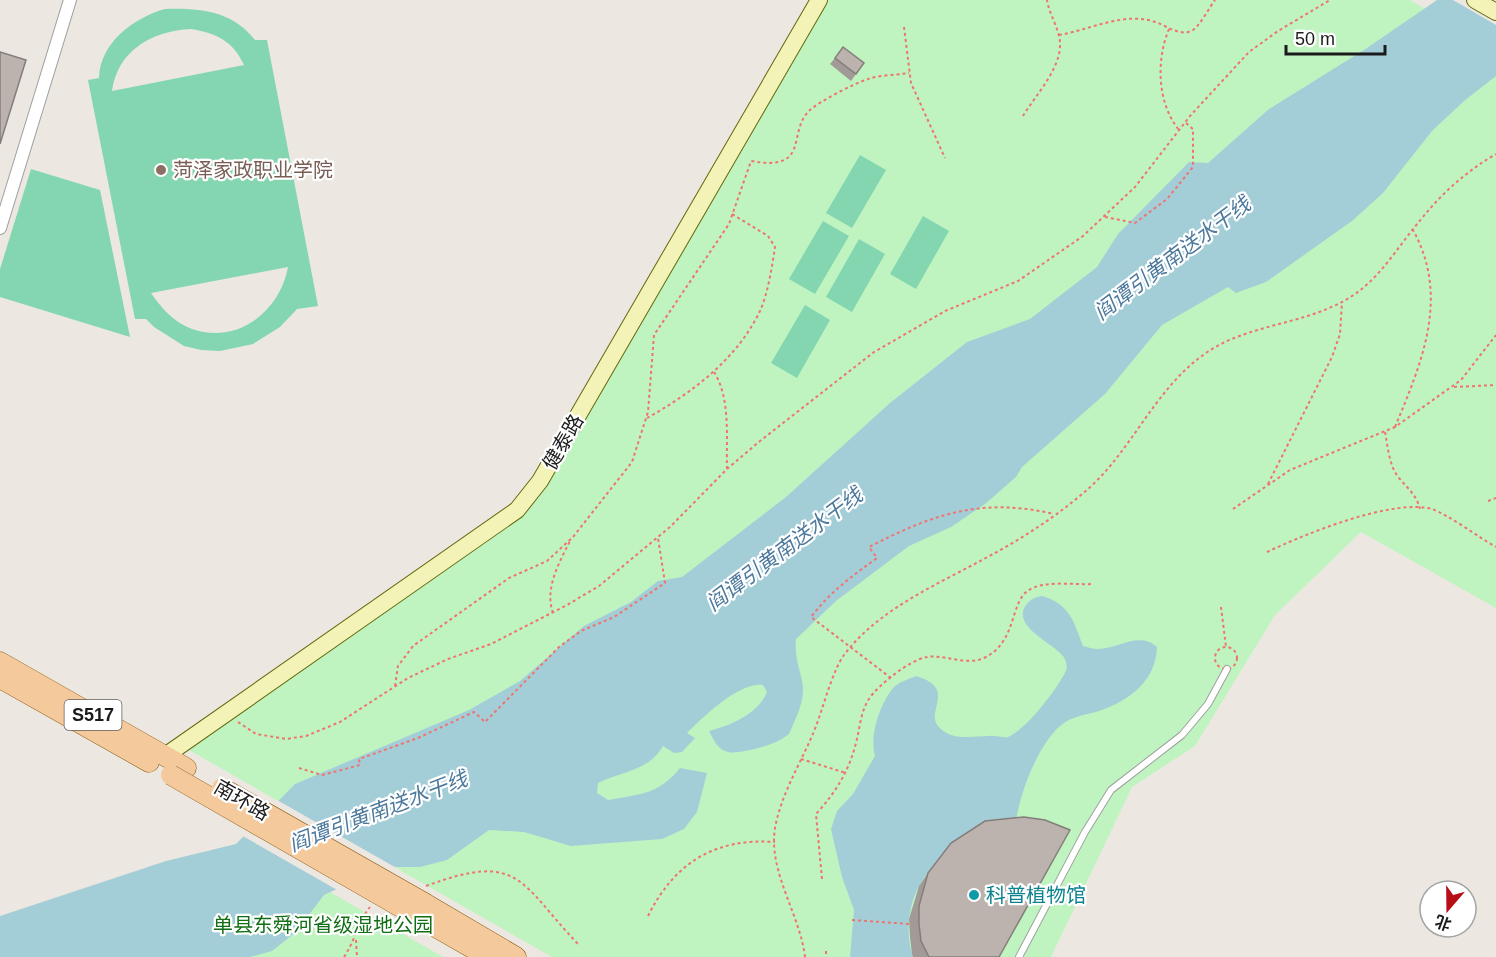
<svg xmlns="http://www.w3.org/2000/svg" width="1496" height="957" font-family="Arial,'Noto Sans SC',sans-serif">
	<rect width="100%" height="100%" fill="#ece8e1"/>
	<g fill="#bff4c0">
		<polygon points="819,0 1410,0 1496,50 1496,608 1361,532 1275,615 1195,746 1132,787 1051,957 552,957 180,745 517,510"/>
		<polygon points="330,892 443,957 0,957 0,944"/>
	</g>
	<g fill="#84d6b1" fill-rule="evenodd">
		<path d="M165,9C201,8 232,11 255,40H267L318,306L297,309L280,327L253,344L220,351L201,350L184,346L154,327L146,319H135L88,80L99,78C100,43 133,18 165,9ZM191,29C216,33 233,41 244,65L112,91C118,50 152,31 191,29ZM288,267C280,311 238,345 192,329C175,323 161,308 151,293Z"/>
		<polygon points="860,155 886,170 852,228 826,213"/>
		<polygon points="31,169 100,190 130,337 0,297 0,269"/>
		<polygon points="923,216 949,231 916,289 890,274"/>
		<polygon points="823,221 849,236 815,294 789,279"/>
		<polygon points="859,239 885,254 852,312 826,297"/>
		<polygon points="805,305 830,320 797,378 771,363"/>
	</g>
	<g fill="#a4ced7">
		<path d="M1437,0H1496V76L1464,101L1432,131L1383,193L1352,221L1266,282L1236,293L1228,287L1162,325L1105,394L1022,467L1016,477L985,504L951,527L909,546L836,601L796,639C794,659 801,670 803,687C804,703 795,720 789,734C776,744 766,746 750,750C727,755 720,754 709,731C731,725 758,714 767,692L763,685C740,681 703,717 687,733L695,738L682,752L674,753L663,746C649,771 622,771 598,783L597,793L608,800C640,794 658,795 680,768L707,773L697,812L684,829L662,839L571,846L524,832L489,830L447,860L420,867H385L324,895L296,932L272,951L250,957H0V916L166,861L236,844L295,784L469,710L520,681L584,626L631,602L658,581L682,577L786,497L890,403L967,342L1030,319L1097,267L1118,234L1189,162L1208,163L1269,109L1367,48Z"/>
		<path d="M1042,596C1070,604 1074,622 1083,646C1088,647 1093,649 1098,649C1119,649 1138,631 1157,647C1156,681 1129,701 1099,711C1086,715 1071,716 1060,726C1037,746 1017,799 1015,830C999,838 938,863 928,873C909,894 904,931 913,957H850L854,910L842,877L831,829L837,811L853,794L875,756C869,736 880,703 894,687C899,682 909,679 916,676C960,689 921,713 941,729C954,741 973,736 989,736C995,735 1003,738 1008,737C1025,731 1061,685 1067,668C1066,663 1066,659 1062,655C1053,643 1011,626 1026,605C1031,599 1035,597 1042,596Z"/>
	</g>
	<g fill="#ece8e1">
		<polygon points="1453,0 1496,0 1496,25"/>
		<polygon points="277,800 400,870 385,870 339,891 241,835"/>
	</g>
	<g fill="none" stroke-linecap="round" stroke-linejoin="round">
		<defs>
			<polyline id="lane" points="1019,957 1085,832 1111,790 1182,735 1208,704 1227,669"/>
			<polyline id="street" points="0,228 70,0"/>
			<g id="secondary">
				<polyline points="1475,0 1496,12"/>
				<polyline points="165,756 517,510 540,481 819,0"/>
			</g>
			<g id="primary">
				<polyline points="0,662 186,768"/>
				<polyline points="0,678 149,762"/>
				<polyline points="426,904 516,957"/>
				<polyline points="411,913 488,957"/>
			</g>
		</defs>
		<use href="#lane" stroke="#9f9f9f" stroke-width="8"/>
		<use href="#street" stroke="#9f9f9f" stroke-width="14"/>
		<use href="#secondary" stroke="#63680c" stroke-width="18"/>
		<use href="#primary" stroke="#88570a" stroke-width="21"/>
		<g stroke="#ef746f" stroke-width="2" stroke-dasharray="3 3" stroke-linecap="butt">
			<polyline points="904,27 911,83 945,158"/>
			<path d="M1169,29C1156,60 1157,103 1179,130"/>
			<path d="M1059,35C1090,30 1126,10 1158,23C1168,27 1182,37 1193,30C1201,24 1209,8 1215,0"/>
			<path d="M1023,116C1036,94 1066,64 1059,36C1056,23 1049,13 1047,0"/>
			<polyline points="1105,217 1135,223 1167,199 1193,167 1193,129 1185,122"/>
			<path d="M714,372C731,399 726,438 727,469"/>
			<polyline points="1454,387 1496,385"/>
			<path d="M647,418C692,393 737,359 760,311C768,293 772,267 775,247L768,236L732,214"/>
			<path d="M1395,427C1422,362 1450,297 1413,230"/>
			<path d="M1385,432C1388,447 1389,466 1399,478C1408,489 1416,494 1420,509"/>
			<polyline points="1268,484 1332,357 1340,334 1342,302"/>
			<polyline points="1488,501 1496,498"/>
			<polyline points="1233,509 1290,470 1395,427 1461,380 1496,335"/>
			<path d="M1267,552C1303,535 1392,498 1432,509C1449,515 1478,537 1496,547"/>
			<polyline points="1221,607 1226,647"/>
			<path d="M553,613C544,588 560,561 571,539"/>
			<circle cx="1226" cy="658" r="11"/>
			<path d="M891,678L811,617C830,592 852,576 877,558L869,547C933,514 982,497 1054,514"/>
			<path d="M395,686L398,666L413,646L509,578L547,561L573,537L632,462L648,412L654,335L729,224L751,161C812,172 786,132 810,110C820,101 855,83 868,79C880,75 896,75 909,73"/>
			<polyline points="238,722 256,734 286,739 306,736 340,722 408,678 448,659 491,644 567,605 599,586 670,527 727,469 760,441 874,352 945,311 1018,281 1083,236 1135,187 1190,116 1249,52 1278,31 1330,0"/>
			<polyline points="801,759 846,773"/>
			<polyline points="299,768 322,775 360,765 359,759 418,738 474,712 485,722 559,647 581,631 614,617 665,583 658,538"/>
			<path d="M822,879L816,814C837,791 850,769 857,739C860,726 861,711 869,699C877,686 911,659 927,657C946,654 967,667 986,657C1017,641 1010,601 1029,590C1044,580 1074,585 1092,584"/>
			<path d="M426,886C520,851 519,882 578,944"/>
			<path d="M648,916C675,862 715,838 775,842"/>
			<polyline points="852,920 910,924"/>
			<polyline points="356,940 357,957"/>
			<polyline points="826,951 826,957"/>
			<path d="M344,957C356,939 358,922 370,907"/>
			<path d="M805,957C800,914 768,872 775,828C781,795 799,766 812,736C822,714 831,673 844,655C878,610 934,586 982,560C1020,540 1056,517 1088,489C1133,449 1155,388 1206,353C1249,323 1308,325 1352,296C1380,278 1397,248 1418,223C1440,195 1465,172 1496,154"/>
		</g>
		<use href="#lane" stroke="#fff" stroke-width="6"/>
		<use href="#street" stroke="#fff" stroke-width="12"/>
		<use href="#secondary" stroke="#f4f3b7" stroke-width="16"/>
		<use href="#primary" stroke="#f4ca9d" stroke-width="20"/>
		<defs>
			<g id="primary-bridge">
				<polyline points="171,775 411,913"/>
				<polyline points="222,788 426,904"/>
			</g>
		</defs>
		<use href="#primary-bridge" stroke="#88570a" stroke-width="21" stroke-linecap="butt"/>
		<use href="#primary-bridge" stroke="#f4ca9d" stroke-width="20"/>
	</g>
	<g fill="#a29a96">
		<polygon points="835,58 864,63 851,81 830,64"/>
		<polygon points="928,873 999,957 913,957 912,954 910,937 909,919 919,886"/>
	</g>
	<g fill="#bcb3ae" stroke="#847d7a" stroke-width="1.5">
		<polygon points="843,47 864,63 856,74 835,58"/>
		<polygon points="0,52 26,60 0,144"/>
		<polygon points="1024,817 1045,820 1070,830 999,957 929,957 921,941 919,924 919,906 928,873 951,843 985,821"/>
	</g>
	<circle fill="#8d6e63" stroke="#fff" stroke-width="2" cx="161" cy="170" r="6"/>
	<circle fill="#0f9aa8" stroke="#fff" stroke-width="2" cx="974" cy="895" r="6"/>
	<g text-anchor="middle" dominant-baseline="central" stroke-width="4.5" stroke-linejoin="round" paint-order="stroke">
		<rect fill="#fff" stroke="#5f5f5f" stroke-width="1.5" x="64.5" y="700" width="57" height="30" rx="4.5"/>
		<g font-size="18" font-weight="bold" fill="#1b1b1b">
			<text x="93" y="715">S517</text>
		</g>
		<g font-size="20" fill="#785e54" stroke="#fff" text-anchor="start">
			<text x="173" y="170">菏泽家政职业学院</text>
		</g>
		<g font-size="20" fill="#1b1b1b" stroke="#fff">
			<text transform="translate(563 442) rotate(-60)">健泰路</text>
			<text transform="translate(242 800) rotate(30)">南环路</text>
		</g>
		<g font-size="20" fill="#0d838f" stroke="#fff" text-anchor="start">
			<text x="986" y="895">科普植物馆</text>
		</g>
		<g font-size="20" fill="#126f15" stroke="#fff">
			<text x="323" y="925">单县东舜河省级湿地公园</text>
		</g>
		<g font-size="21" font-style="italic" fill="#4c799c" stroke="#fff">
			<text transform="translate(1172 258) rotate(-37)">阎谭引黄南送水干线</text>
			<text transform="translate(784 549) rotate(-37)">阎谭引黄南送水干线</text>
			<text transform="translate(378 811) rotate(-21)">阎谭引黄南送水干线</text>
		</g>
	</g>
	<g transform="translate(1448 909) rotate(200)"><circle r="28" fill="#ffffff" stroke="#a4a4a4" stroke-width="1.5"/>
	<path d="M0-4.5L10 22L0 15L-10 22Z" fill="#b80e18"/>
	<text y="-9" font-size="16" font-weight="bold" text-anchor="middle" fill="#1b1b1b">北</text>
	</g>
	<path d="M1286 45v9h99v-9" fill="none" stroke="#1b1b1b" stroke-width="3"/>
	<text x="1295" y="45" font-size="18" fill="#1b1b1b" stroke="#ffffff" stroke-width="4.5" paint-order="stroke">50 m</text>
</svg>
